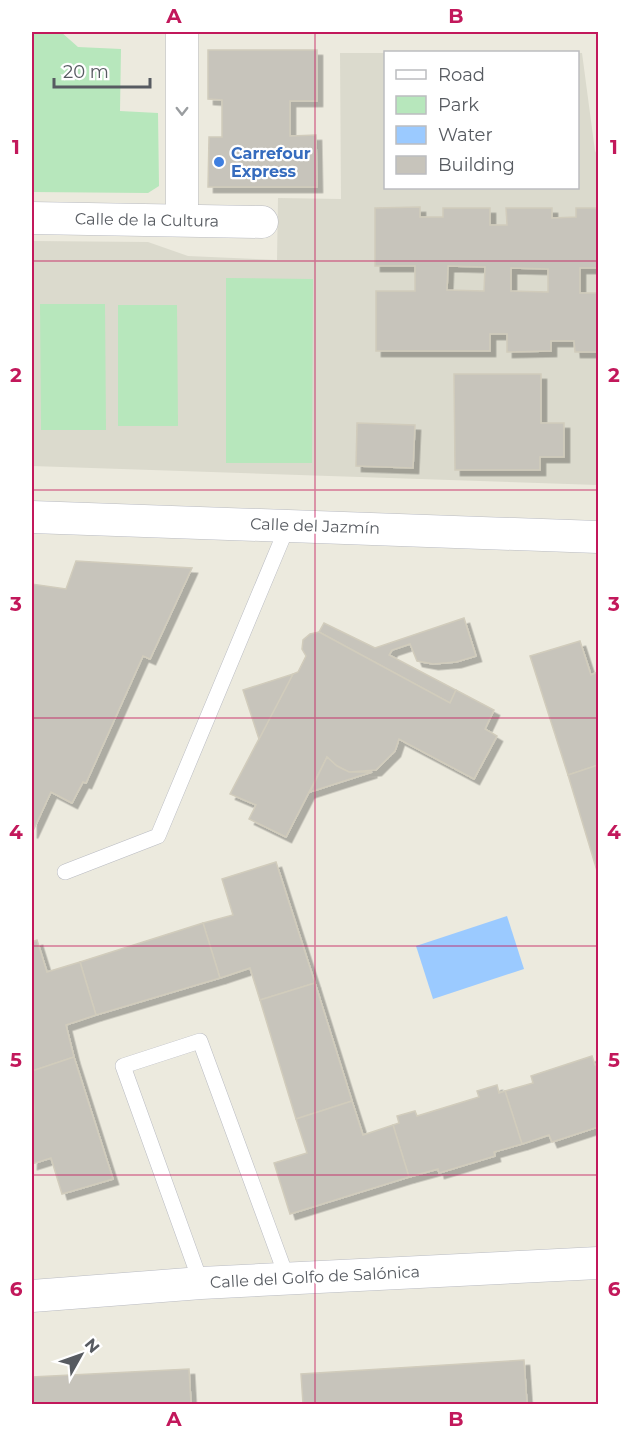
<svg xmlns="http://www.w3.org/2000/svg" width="630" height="1436" font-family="Montserrat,sans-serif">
	<defs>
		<filter id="shadow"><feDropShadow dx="5.5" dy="5.5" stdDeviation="0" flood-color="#0004"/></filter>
	</defs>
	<rect width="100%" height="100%" fill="#eceade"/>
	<polygon fill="#dbdacd" points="340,53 385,53 386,188 578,188 578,53 582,53 595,151 598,156 598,485 32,466 32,241 148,242 188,256 277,260 278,198 341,199"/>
	<g fill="#b7e7bc">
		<polygon points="32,32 61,32 78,47 121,49 120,111 158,113 159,186 148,193 32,192"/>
		<polygon points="226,278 313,279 312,463 226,463"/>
		<polygon points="40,304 105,304 106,430 41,430"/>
		<polygon points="118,305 177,305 178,426 118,426"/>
	</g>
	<polygon fill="#9bcaff" points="507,916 524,969 433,999 416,946"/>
	<g fill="#c7c4bb" stroke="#d1ccbc" stroke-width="1.5" fill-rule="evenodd" filter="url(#shadow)">
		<polygon points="208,50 317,50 317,101 290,101 290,136 316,135 317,187 208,187 209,137 222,137 222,100 208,99"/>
		<path d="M420,207V217H443V208H490V225H507L506,208H552V218L576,217V208H598V268H580V293H598V352H575L574,341H551V351L507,352V334H490V351H376V291H415V266H375V208ZM448,266L485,267L484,291L447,290ZM511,268L548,269V292L511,291Z"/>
		<polygon points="454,374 541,374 541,423 564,423 564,457 540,457 540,470 455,470"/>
		<polygon points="357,423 415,425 413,468 356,466"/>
		<polygon points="76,561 192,568 150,659 143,656 86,783 83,782 72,803 51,792 32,833 32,584 66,589"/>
		<polygon points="464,618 476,656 456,662 433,664 417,661 410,644 392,650 389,655 456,690 450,703 319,632 324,623 375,648"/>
		<polygon points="319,632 450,703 456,690 494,710 485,729 497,736 474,779 399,739 395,751 376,770 349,772 337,766 327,757 286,837 249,819 256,805 230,794 293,674 298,672 306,656 302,649 303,640 310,634"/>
		<polygon points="580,641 591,675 598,672 598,765 568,775 530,656"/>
		<polygon points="293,674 259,739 243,690"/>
		<polygon points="327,757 337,766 349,772 372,772 310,792"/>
		<polygon points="598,765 598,874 568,775"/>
		<polygon points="276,862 315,983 260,1000 250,968 220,978 203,923 233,915 222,879"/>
		<polygon points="203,923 220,978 96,1015 80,962"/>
		<polygon points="37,940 47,972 80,962 96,1015 66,1025 74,1057 32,1071 32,942"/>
		<polygon points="315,983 352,1101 296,1119 260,1000"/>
		<polygon points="592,1056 595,1065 598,1064 598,1127 552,1142 549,1135 522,1144 505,1091 533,1083 531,1076"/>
		<polygon points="74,1057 113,1179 62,1194 51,1158 32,1164 34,1108 32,1071"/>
		<polygon points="497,1085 499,1093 505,1091 522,1144 494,1152 495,1156 439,1173 438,1169 409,1177 393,1125 399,1123 397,1116 415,1111 417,1116 479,1097 477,1091"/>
		<polygon points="352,1101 363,1135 393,1125 409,1177 290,1214 274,1163 307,1153 296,1119"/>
		<polygon points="524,1360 527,1404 303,1404 301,1374"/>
		<polygon points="189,1369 191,1404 32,1404 32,1377"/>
	</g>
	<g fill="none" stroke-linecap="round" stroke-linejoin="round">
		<defs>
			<g id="service">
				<polyline points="65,872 158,836 288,525"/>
				<polyline points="201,1283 123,1066 200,1041 287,1278"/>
			</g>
			<g id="minor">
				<polyline points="32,218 262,222"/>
				<polyline points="182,220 182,32"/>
				<polyline points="32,517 598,537"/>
				<polyline points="32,1296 201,1283 598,1263"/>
			</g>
		</defs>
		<use href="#service" stroke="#b9bbc2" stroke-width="16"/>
		<use href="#minor" stroke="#b9bbc2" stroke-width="33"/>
		<use href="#service" stroke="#fff" stroke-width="15"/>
		<use href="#minor" stroke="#fff" stroke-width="32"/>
	</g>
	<defs><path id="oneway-chevron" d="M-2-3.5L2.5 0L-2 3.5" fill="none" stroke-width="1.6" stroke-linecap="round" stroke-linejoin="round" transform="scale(1.5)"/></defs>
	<use stroke="#9a9da0" href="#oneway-chevron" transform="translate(182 111) rotate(90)"/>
	<path fill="none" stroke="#c2185b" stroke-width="1.5" stroke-opacity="0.55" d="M315,32V1404M32,261H598M32,490H598M32,718H598M32,946H598M32,1175H598"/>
	<circle fill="#3f7fe0" stroke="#fff" stroke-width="2" cx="219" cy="162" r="6"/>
	<g text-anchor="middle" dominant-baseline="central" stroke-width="4.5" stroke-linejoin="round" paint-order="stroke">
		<g font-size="16" font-weight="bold" fill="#366cbe" stroke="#fff" text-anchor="start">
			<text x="231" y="153">Carrefour<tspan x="231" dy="18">Express</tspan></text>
		</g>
		<g font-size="16" fill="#575b61" stroke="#fff">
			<text transform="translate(147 220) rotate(1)">Calle de la Cultura</text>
			<text transform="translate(315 526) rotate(2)">Calle del Jazmín</text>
			<text transform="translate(315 1277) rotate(-3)">Calle del Golfo de Salónica</text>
		</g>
	</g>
	<rect width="630" height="1436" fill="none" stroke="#ffffff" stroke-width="66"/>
	<rect x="384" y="51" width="195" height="138" fill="#ffffff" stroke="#bcbdc0" stroke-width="1.5"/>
	<rect x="396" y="70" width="30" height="9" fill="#ffffff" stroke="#bcbdc0" stroke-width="1.5"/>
	<text x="438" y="81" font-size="18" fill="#575b61">Road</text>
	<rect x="396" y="96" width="30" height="18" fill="#b7e7bc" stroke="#bcbdc0" stroke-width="1.5"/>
	<text x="438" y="111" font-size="18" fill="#575b61">Park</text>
	<rect x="396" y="126" width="30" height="18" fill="#9bcaff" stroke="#bcbdc0" stroke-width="1.5"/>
	<text x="438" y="141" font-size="18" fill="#575b61">Water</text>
	<rect x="396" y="156" width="30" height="18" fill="#c7c4bb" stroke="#bcbdc0" stroke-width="1.5"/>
	<text x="438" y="171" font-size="18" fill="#575b61">Building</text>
	<g transform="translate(81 1355) rotate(50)" stroke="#ffffff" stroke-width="4.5" paint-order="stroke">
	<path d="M0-4.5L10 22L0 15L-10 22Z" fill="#575b61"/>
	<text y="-9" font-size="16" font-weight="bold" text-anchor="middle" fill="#575b61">N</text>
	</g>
	<path d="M54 78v9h96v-9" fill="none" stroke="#575b61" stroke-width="3"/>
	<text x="63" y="78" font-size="18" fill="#575b61" stroke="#ffffff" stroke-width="4.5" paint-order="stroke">20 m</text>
	<rect x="33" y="33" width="564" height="1370" fill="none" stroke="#c2185b" stroke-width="2"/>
	<g font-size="20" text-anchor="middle" font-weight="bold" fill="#c2185b">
		<text x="174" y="23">A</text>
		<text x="456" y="23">B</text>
		<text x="16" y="154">1</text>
		<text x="614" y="154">1</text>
		<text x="16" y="382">2</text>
		<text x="614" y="382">2</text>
		<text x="16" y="611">3</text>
		<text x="614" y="611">3</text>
		<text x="16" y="839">4</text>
		<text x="614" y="839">4</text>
		<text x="16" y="1067">5</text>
		<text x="614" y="1067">5</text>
		<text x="16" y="1296">6</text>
		<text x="614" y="1296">6</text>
		<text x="174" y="1426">A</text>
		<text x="456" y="1426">B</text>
	</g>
</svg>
